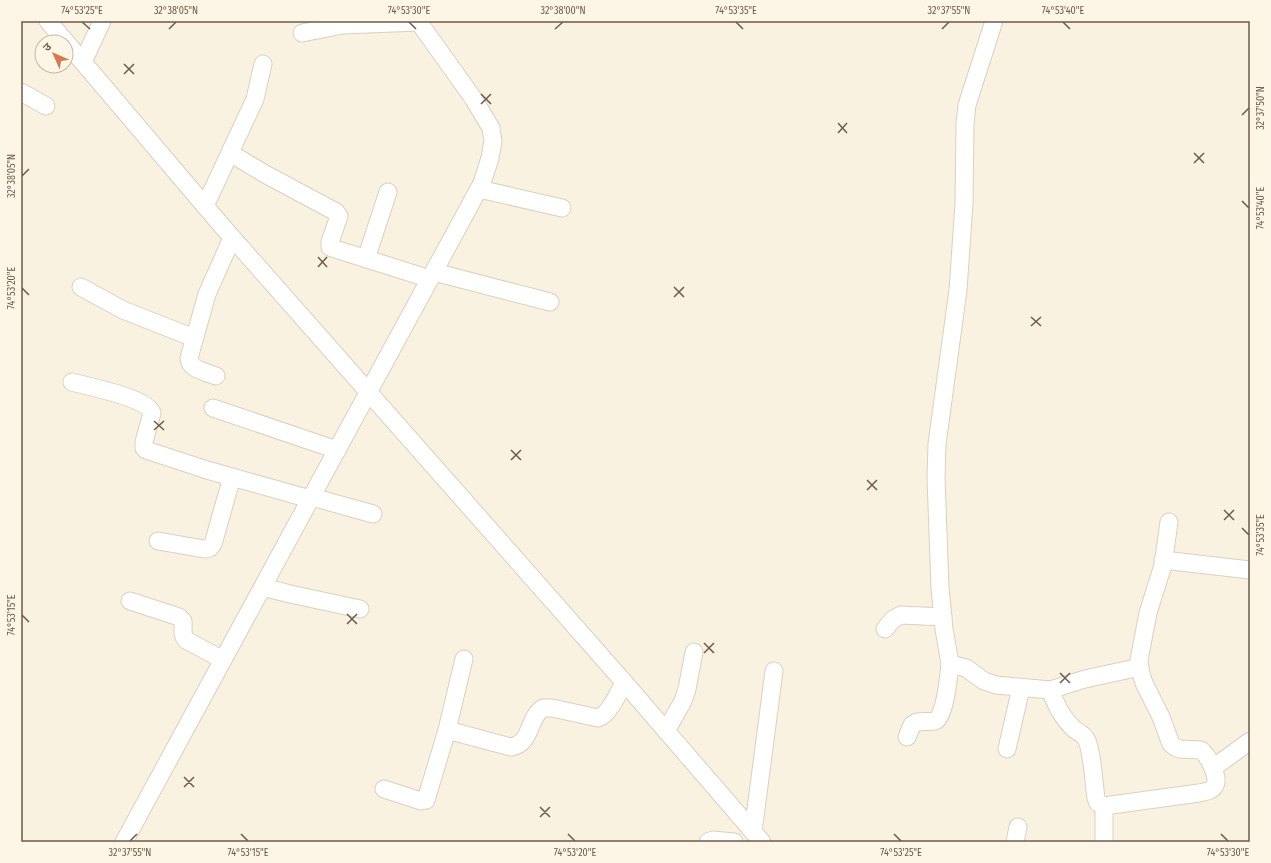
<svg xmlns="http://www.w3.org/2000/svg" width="1271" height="863" font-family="'Fira Sans Condensed','Noto Sans Devanagari',sans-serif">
	<rect width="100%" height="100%" fill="#faf2e1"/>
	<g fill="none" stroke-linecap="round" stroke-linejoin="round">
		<defs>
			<g id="minor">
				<polyline points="48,21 222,226 624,682 762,842"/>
				<path d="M994,21L967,105L965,124L964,204L958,290L937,444L936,478L940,588L944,629L950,664L966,668L984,681L996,685L1050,690C1056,704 1061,716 1072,727C1076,732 1083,733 1086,739C1092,748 1094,785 1096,798L1098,803L1104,806V842"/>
				<polyline points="302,33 342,25 419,22"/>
				<polyline points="83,62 102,21"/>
				<polyline points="21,92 46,106"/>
				<polyline points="230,153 265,174 336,212 339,216 330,242 330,247 332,248 430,279"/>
				<polyline points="479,189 562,208"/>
				<polyline points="205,206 255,99 263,64"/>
				<polyline points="366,259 388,192"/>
				<polyline points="434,272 550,302"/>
				<polyline points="81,287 123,310 194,338"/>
				<path d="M216,376C207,372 189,370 189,358L207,294L232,238"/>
				<path d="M72,382C89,387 146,397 152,413L144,442V448L146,450L207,470L310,499"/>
				<polyline points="213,408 337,450"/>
				<polyline points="312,497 373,514"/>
				<polyline points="158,541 204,549 210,548 213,544 232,477"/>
				<polyline points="1163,560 1250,570"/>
				<polyline points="263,587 290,594 360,609"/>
				<path d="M130,601L179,617L183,621C184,628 181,634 186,640L223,660"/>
				<polyline points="885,629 892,620 901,615 943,617"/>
				<polyline points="1050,690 1085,679 1140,667"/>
				<polyline points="447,730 464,659"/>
				<polyline points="666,731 683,701 687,689 694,652"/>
				<path d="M907,737L912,725L917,722C922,721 930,722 935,721C945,718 949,674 950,664"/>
				<polyline points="1007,749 1021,688"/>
				<polyline points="1213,768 1250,741"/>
				<path d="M384,789L421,801L426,800L447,730L511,747C532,744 528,717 543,708H552L598,718C609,715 619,692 624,682"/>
				<path d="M1104,806L1199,793C1204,792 1211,791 1214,787C1221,778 1208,756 1201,750L1180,749L1175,747L1171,744L1161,717L1144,683L1140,670L1139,660L1148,613L1163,565L1169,522"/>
				<polyline points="753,832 774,671"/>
				<polyline points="124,842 482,183 490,158 493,141 491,128 473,98 418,21"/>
				<polyline points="708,842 713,840 734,842"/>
				<polyline points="1015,842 1018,827"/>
			</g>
		</defs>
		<use href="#minor" stroke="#ddcfbe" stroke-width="19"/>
		<use href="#minor" stroke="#fff" stroke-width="17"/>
	</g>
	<path fill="none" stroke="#6e5a4a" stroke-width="1.5" d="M82,22L90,29M409,22L416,29M736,22L743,29M1063,22L1070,29M169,29L176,22M555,29L563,22M942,29L949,22M124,64L134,74M124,74L134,64M481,94L491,104M481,104L491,94M1242,115L1249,108M838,123L847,133M838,133L847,123M1194,153L1204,163M1194,163L1204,153M22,176L29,169M1242,201L1249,208M318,257L327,267M318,267L327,257M674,287L684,297M22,288L29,295M674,297L684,287M1031,317L1041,326M1031,326L1041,317M154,421L164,430M154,430L164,421M511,450L521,460M511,460L521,450M867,480L877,490M867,490L877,480M1224,510L1234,520M1224,520L1234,510M1242,528L1249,535M347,614L357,624M22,615L29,622M347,624L357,614M704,643L714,653M704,653L714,643M1060,673L1070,683M1060,683L1070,673M184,777L194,787M184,787L194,777M540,807L550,817M540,817L550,807M241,834L248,841M568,834L575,841M894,834L901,841M1221,834L1228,841M130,841L137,834"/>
	<rect width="1271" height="863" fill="none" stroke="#fdf6e6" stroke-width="44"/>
	<g transform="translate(54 54) rotate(315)"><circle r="19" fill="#fdf6e6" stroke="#c4b8a8"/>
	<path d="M0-3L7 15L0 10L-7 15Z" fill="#da794f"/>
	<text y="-6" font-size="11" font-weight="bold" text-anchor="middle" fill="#6e5a4a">उ</text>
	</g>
	<rect x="22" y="22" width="1227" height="819" fill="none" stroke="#6e5a4a" stroke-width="1.5"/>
	<g font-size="10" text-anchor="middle" fill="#6e5a4a">
		<text x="82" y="14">74°53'25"E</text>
		<text x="176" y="14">32°38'05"N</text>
		<text x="409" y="14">74°53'30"E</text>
		<text x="563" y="14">32°38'00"N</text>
		<text x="736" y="14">74°53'35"E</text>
		<text x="949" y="14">32°37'55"N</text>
		<text x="1063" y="14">74°53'40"E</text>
		<text transform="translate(1260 108) rotate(-90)" y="4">32°37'50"N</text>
		<text transform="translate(11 176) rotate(-90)" y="4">32°38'05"N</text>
		<text transform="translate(1260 208) rotate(-90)" y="4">74°53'40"E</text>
		<text transform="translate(11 288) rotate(-90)" y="4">74°53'20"E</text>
		<text transform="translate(1260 535) rotate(-90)" y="4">74°53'35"E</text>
		<text transform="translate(11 615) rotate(-90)" y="4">74°53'15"E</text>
		<text x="130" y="856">32°37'55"N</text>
		<text x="248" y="856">74°53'15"E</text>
		<text x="575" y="856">74°53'20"E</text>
		<text x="901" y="856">74°53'25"E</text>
		<text x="1228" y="856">74°53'30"E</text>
	</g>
</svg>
